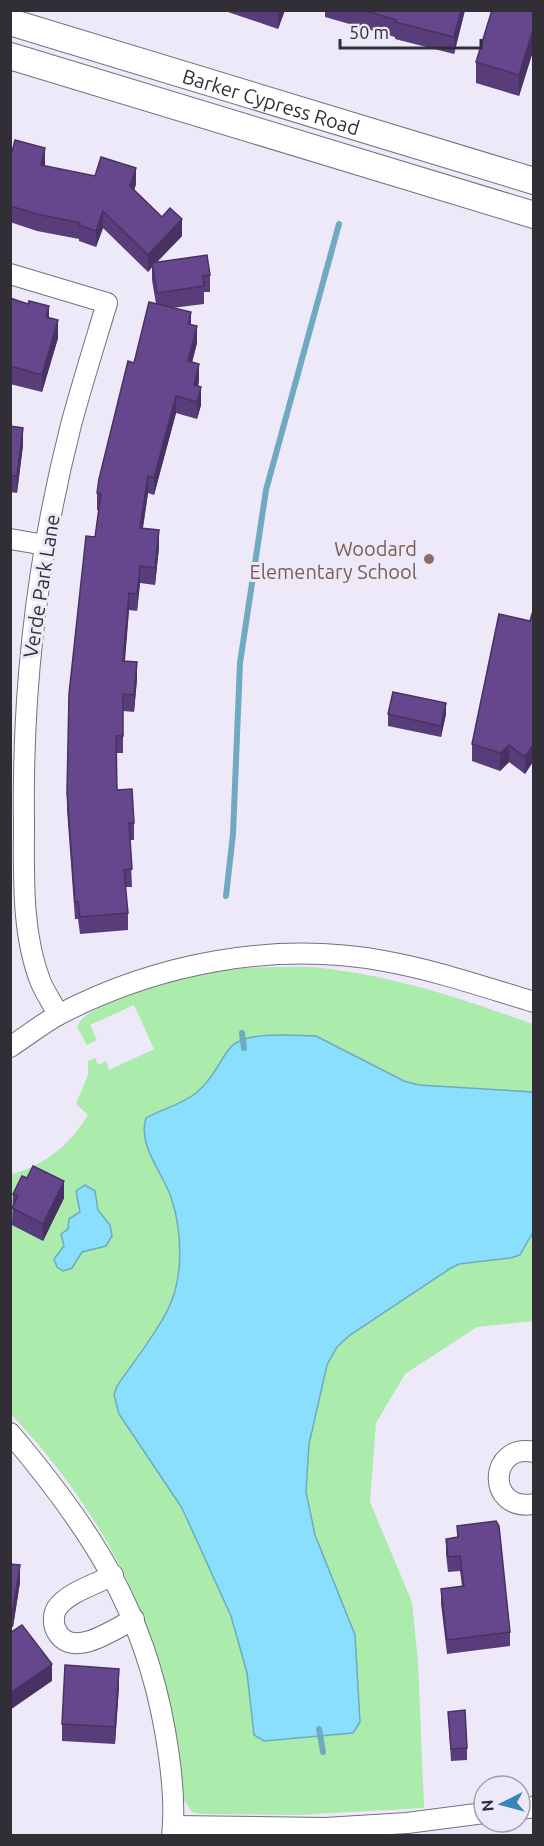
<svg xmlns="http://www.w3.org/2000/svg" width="544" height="1846" font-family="Ubuntu,sans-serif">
	<rect width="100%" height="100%" fill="#eee9f8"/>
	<path fill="#abebab" d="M311,967C389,974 460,998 533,1024V1321L477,1327L405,1374L376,1423L370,1502L412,1602L418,1662L424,1808L297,1815L200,1814L192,1812L183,1799C176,1759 172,1716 162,1677C138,1578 80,1487 11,1414L10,1169L12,1174C46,1165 70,1144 88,1115L76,1104L88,1075V1061L95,1058L98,1065L106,1061L109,1070L154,1049L134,1005L90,1025L97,1040L87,1045L77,1027C82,1003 190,976 214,972C246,966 279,967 311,967Z"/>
	<g fill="#8adffc" stroke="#6faac0" stroke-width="1.5">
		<path d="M316,1036L404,1081L419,1085L533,1092V1232L520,1255L511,1258L459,1264L451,1268L350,1335L337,1347L327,1365L309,1444L306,1492L315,1535L355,1635L360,1722L353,1733L264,1741L254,1735L247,1673L231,1616L182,1508L119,1414L114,1395L117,1386C134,1361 155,1336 168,1309C184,1277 182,1233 172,1200C164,1174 137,1146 146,1118C162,1109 183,1104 196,1093C212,1080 218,1063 230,1048C244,1030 295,1036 316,1036Z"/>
		<polygon points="85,1185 95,1191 98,1210 110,1225 112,1236 106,1246 82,1252 72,1268 63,1271 57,1267 54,1259 64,1246 61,1234 68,1229 69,1219 80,1212 76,1191"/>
	</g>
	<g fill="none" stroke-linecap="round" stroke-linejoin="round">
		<g stroke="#6faac0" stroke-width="6">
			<polyline points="226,896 233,834 240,663 266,490 339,224"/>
			<polyline points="242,1033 244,1048"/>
			<polyline points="319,1729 323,1752"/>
		</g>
		<defs>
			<g id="minor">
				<path d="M10,274L107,303C95,343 82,384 71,425C38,554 22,687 24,821C24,873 21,933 41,983C46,994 53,1004 58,1015"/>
				<polyline points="10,539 45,545"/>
				<path d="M10,1047C27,1036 43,1023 60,1014C158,963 275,941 384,961C435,970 484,987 534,1002"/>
				<path d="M10,1433C89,1526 144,1609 165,1731C171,1765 176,1802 172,1836"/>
				<path d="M534,1452C489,1442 485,1512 534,1504"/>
				<path d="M113,1575C97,1584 68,1592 57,1608C53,1614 53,1624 56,1630C71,1661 114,1629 134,1619"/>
				<polyline points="520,1809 534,1807"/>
				<polyline points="173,1826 325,1828 407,1823 484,1813"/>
			</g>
			<g id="major">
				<path id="s1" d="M10,22L534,181"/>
				<polyline points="10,56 534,215"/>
			</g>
		</defs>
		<use href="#minor" stroke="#75707e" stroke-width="22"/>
		<use href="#major" stroke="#75707e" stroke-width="28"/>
		<use href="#minor" stroke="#fff" stroke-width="20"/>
		<use href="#major" stroke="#fff" stroke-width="26"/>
	</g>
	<g fill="#583d7a">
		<polygon points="222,10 285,10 278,29"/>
		<polygon points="325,10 465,10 454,54 395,39 395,37 325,17"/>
		<polygon points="534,10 534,48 519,96 476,83 476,62"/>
		<polygon points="10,152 45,166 136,184 134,190 182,236 157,262 210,275 210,292 204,292 204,304 172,308 191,325 197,343 192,362 199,381 198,387 201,405 197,419 176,413 154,495 148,493 143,528 159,547 155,585 140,583 137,611 129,610 125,661 137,679 134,712 123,711 123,753 117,753 117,790 134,823 134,840 130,840 132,887 125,887 128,913 128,930 80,934 78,919 75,919 67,810 69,694 99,511 97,510 97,493 134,363 156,304 152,280 152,267 148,272 103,228 96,247 79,241 79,239 37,231 10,222"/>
		<polygon points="10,298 49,318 58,338 42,392 10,384"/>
		<polygon points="10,426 23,445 17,493 10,492"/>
		<polygon points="534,607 534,760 525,774 509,762 500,771 472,761 472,744 530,621"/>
		<polygon points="388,714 446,714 441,737 388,726"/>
		<polygon points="27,1178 64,1198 43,1241 12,1225 13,1194"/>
		<polygon points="457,1526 510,1632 510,1646 447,1654 441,1604 441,1589 462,1586 460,1571 448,1572 446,1554 446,1539 457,1537"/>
		<polygon points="10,1564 20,1582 13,1627 10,1627"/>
		<polygon points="119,1686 115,1744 62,1741 62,1724"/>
		<polygon points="448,1712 467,1748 467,1760 451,1761"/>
	</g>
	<g fill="#473263">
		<polygon points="278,10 285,10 278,29"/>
		<polygon points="461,10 465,10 454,54 454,37"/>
		<polygon points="534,27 534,48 519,96 519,75"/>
		<polygon points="45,148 45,165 41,181 41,165"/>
		<polygon points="136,168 136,184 130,203 130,186"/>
		<polygon points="103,211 103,228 96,247 96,231"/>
		<polygon points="182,219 182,236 153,266 152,263 152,267 148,272 148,255"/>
		<polygon points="49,306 49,323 46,317"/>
		<polygon points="191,312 191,330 188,324"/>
		<polygon points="58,320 58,338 42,392 42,375"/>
		<polygon points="197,326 197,343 188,378 188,361"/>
		<polygon points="199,364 199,381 194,403 194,385"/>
		<polygon points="201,387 201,405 197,419 197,402"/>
		<polygon points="176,396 176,413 154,495 154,478"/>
		<polygon points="23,428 23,445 17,493 17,476"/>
		<polygon points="148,476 148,493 140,545 140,528"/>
		<polygon points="159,530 159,547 155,585 155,568"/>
		<polygon points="140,566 140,583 137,611 137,594"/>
		<polygon points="129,593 129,610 123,678 123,661"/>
		<polygon points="137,662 137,679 134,712 134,695"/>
		<polygon points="446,703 446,714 441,737 441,726"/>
		<polygon points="534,743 534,760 525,774 525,757"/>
		<polygon points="509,745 509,762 500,771 500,753"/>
		<polygon points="64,1181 64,1198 43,1241 43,1224"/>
		<polygon points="20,1565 20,1582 13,1627 13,1610"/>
		<polygon points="52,1664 52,1681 10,1710 10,1693"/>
		<polygon points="119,1669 119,1686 115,1744 115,1727"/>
	</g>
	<g fill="#66478e" stroke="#473263" stroke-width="1.5">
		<polygon points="363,10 461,10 454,37 395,22 396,20"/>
		<polygon points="492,10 534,10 534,27 519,75 476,62"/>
		<polygon points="15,140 45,148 41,165 95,176 101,157 136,168 130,186 162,217 170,208 182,219 148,255 103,211 96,231 79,225 80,223 37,214 10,206 10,152 12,152"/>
		<polygon points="207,255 210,275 203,276 204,286 157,293 152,263"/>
		<polygon points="10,298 28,304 29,301 49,306 46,317 58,320 42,375 10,366"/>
		<polygon points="149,302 191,312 188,324 197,326 188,361 199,364 194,385 201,387 197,402 176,396 154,478 148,476 140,528 159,530 155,568 140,566 137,594 129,593 123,661 137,662 134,695 123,694 123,736 116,736 117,790 132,789 134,823 129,823 132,869 124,870 128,913 80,917 78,902 75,902 67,793 69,694 86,536 95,537 101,494 97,493 99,479 128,361 134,363"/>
		<polygon points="10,426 23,428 17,476 10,475"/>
		<polygon points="534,607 534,743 525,757 509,745 500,753 472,744 499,614 530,621"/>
		<polygon points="393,692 446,703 441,726 388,714"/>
		<polygon points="33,1166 64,1181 43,1224 12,1208 18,1196 13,1194 22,1176 27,1178"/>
		<polygon points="496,1521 499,1526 510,1632 447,1640 441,1589 464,1586 460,1556 448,1557 446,1539 458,1537 457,1526"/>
		<polygon points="10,1564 20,1565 13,1610 10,1610"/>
		<polygon points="22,1625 52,1664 10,1693 10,1633"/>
		<polygon points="65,1665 119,1669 115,1727 62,1724"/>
		<polygon points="465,1710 467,1748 451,1749 448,1712"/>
	</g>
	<circle fill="#8d6e63" stroke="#eee9f8" stroke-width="2" cx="429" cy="559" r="6"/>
	<g text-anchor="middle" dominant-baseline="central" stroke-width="6" stroke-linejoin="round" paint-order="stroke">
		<g font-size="20" fill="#312f35" stroke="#eee9f8">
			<text stroke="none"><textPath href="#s1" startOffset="273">Barker Cypress Road</textPath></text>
			<text transform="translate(41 586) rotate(-81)">Verde Park Lane</text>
		</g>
		<g font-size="20" fill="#785e54" stroke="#eee9f8" text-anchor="end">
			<text x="417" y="548">Woodard<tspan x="417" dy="23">Elementary School</tspan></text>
		</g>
	</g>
	<rect width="544" height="1846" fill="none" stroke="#312f35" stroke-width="24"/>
	<g transform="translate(502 1804) rotate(264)"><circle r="28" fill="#eee9f8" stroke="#a29faa" stroke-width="1.5"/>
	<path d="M0-4.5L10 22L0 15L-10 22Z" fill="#3686b7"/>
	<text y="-9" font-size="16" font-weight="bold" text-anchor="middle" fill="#312f35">N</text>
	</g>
	<path d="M340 39v9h141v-9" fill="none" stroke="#312f35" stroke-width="3"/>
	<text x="349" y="39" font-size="18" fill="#312f35" stroke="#eee9f8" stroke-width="4.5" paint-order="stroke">50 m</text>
</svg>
